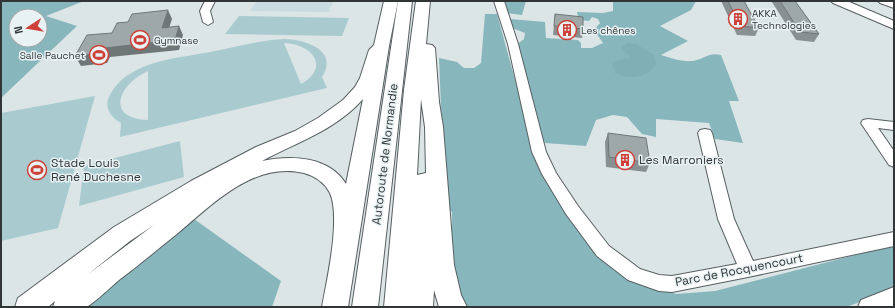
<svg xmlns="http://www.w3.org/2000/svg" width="895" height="308" font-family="'Space Grotesk',sans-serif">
	<rect width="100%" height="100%" fill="#dbe5e6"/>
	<polygon fill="#c8dbde" points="257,1 334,1 329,10 331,11 329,12 250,11"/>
	<g fill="#a9cbd0" fill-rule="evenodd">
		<polygon points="239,16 349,18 342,36 225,34"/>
		<path d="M285,39C306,40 339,50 322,77L327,88L120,137L121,123C112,118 105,110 108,99C113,87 122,78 133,72C156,59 184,57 210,52C235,47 260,40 285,39ZM284,43C312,44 331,67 301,84ZM148,71V120C104,118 119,84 148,71Z"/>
		<polygon points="95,96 58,228 1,241 1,113"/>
		<polygon points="180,141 184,177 79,206 84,166"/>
	</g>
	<g fill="#88b6bd" fill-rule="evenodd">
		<path d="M1,1H84L46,16L77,26L1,98ZM16,16H40V40H16Z"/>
		<polygon points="503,1 526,1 522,15 505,13"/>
		<path d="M613,1H696L691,10L660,26L688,41L661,55C670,58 682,62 693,61C704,59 709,52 721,55L739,101H729L743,143L715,139L709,123L656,119V137L642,134L627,117L613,115L596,120L586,146L545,143L538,129L516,45L524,39L525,33L512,28L510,19L545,22L546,38L578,40L581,43V48H592L603,43L594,30L600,23L598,19L592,17L589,21L579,20L577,12L603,13L613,11Z"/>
		<polygon points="485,14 497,14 531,138 553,189 641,282 676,294 715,291 894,245 894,290 846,307 465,307 452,271 452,212 445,206 439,58 457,62 464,68 474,68 481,63"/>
		<polygon points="194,219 281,281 272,307 83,307"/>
	</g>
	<path fill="#81afb6" d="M628,43L636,44L654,55L656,64C646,78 631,81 615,73L612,63L614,61L629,58L630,56L622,50L621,47Z"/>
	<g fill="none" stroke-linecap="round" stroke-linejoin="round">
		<defs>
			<g id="minor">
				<polygon points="205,1 215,1 210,11 213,22 208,25 203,22 200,11"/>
				<polygon points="494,1 504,1 518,44 546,152 556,173 578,206 609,246 640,269 659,275 672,276 737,264 718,219 698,133 700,130 705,129 710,130 712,133 734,219 753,261 894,232 894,246 748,277 672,292 659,291 628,280 597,256 566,214 542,174 532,152 508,44"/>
				<polygon points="878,1 894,2 894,8 880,3"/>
				<polygon points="868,119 894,122 894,130 878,128 894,151 894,167 889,165 861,123 863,120"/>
			</g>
			<g id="major">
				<polygon points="831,1 847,1 894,21 894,29 833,3"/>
				<polygon points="894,287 894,307 858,307 861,300"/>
			</g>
			<g id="highway">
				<path d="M384,1H398L389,46L348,307H322C327,279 341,219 330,193C325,183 315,176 304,173C254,161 213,204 178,233C158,249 139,265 119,280C112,286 92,305 86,307C79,308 61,307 53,307L55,301L48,307H15L18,298L114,227L191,181L256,147L295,131L318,118L343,100L355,87L360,78L369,50L374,45ZM363,99L346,184C329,156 291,155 262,161C297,142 336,130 363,99ZM154,225L87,275L130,241Z"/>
				<polygon points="398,1 412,1 378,307 352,307"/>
				<path d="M416,1H430L426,44L432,45L435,48L439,102L443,127L454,265L461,295L467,307H439L434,290L433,307H384L404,90ZM421,99L425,127L426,173L417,175Z"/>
			</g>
		</defs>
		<use href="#minor" stroke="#575f61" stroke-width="2"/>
		<use href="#major" stroke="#575f61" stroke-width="2"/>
		<use href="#highway" stroke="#575f61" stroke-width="2"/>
		<use href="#minor" fill="#fff" fill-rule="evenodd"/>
		<use href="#major" fill="#fff" fill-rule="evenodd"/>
		<use href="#highway" fill="#fff" fill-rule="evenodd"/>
	</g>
	<g fill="#889091">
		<polygon points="721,1 744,1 759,28 755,36 737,35"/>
		<polygon points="772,1 795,1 819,34 814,42 796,40 772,2"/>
		<polygon points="555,14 583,29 582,38 553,35"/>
		<polygon points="608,133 650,163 646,172 606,167 605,142"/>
	</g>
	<g fill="#6f7676">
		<polygon points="168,10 172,19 166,37 162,28"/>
		<polygon points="179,26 183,35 179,50 110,57 107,63 81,66 75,56"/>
	</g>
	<g fill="#9ea8a9" stroke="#6f7676">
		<polygon points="728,1 744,1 759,28 740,26"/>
		<polygon points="780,1 795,1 819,34 800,32"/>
		<polygon points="168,10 162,28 179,26 175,40 105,48 102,53 75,56 87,35 112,33 117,23 128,22 132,14"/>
		<polygon points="555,14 583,17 583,29 554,26"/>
		<polygon points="608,133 646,138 650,163 609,157"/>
	</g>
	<defs>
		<symbol id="building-ring" viewBox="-11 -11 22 22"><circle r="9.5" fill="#e8f2f4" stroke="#ce4038" stroke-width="1.5"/><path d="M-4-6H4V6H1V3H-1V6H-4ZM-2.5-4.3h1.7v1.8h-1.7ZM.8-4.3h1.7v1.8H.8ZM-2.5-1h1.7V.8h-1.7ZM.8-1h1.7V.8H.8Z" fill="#ce4038"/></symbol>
		<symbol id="stadium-ring" viewBox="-11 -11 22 22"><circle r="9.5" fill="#e8f2f4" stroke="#ce4038" stroke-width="1.5"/><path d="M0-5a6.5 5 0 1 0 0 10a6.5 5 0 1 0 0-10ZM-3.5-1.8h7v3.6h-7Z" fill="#ce4038"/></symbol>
	</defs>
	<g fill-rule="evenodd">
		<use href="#building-ring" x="727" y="8" width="22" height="22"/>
		<use href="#building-ring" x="556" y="19" width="22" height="22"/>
		<use href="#stadium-ring" x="129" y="29" width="22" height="22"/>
		<use href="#stadium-ring" x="88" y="44" width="22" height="22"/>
		<use href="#building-ring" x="614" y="149" width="22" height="22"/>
		<use href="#stadium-ring" x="26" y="159" width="22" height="22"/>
	</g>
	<g text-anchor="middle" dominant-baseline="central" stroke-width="3" stroke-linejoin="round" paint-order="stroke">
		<g font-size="10" fill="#313535" stroke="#e8f2f4" text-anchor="start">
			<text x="752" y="13">AKKA<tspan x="752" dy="12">Technologies</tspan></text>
			<text x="581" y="30">Les chênes</text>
			<text x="154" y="40">Gymnase</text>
			<text x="85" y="55" text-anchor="end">Salle Pauchet</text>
		</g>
		<g font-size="12" fill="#313535" stroke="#e8f2f4">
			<text transform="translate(385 154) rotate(-83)">Autoroute de Normandie</text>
			<text transform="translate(739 270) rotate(-11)">Parc de Rocquencourt</text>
		</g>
		<g font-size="12" fill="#313535" stroke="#e8f2f4" text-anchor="start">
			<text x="639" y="160">Les Marroniers</text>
			<text x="51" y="163">Stade Louis<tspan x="51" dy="14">René Duchesne</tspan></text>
		</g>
	</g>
	<rect width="895" height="308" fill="none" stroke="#313535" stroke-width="4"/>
	<g transform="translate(28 28) rotate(258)"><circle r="19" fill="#e8f2f4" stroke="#9fa6a8"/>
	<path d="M0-3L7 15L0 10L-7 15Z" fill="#ce4038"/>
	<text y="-6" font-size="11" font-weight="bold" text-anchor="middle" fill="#313535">N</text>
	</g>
</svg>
